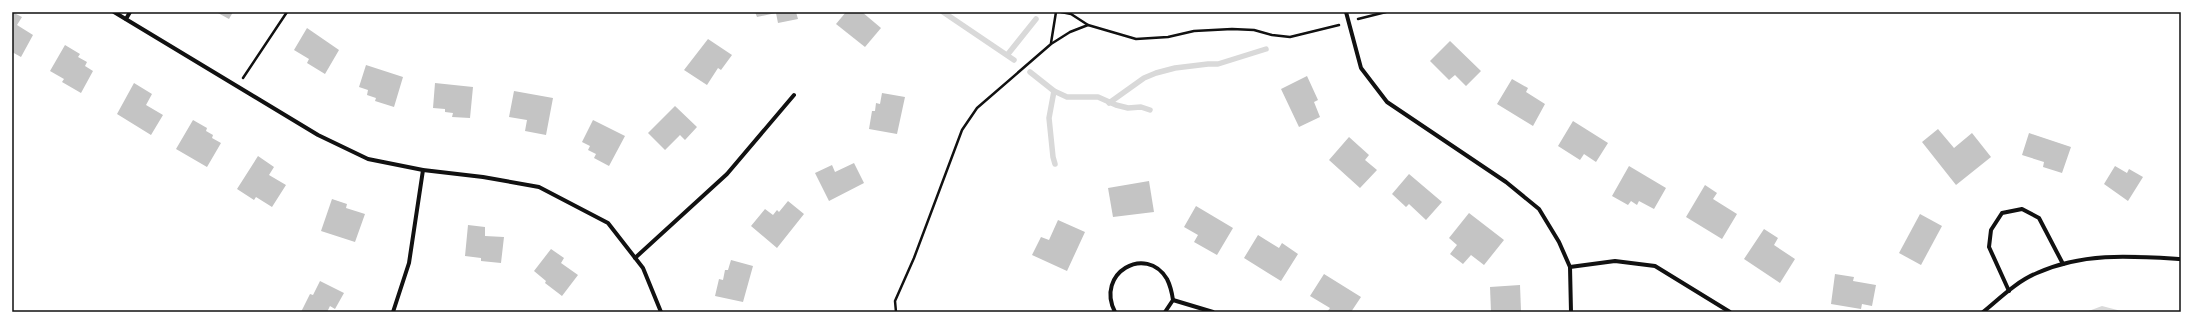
<svg xmlns="http://www.w3.org/2000/svg" width="2193" height="324" font-family="'Varela Round',sans-serif">
	<rect width="100%" height="100%" fill="#fff"/>
	<polygon fill="#d9d9d9" points="2102,306 2125,312 2086,312"/>
	<g fill="none" stroke-linecap="round" stroke-linejoin="round">
		<g stroke="#d9d9d9" stroke-width="5.5">
			<polyline points="943,12 1014,60"/>
			<polyline points="1008,54 1036,19"/>
			<polyline points="1030,72 1054,91 1067,97 1098,97 1116,105 1128,108 1141,107 1150,110"/>
			<polyline points="1054,91 1049,118 1053,157 1055,164"/>
			<polyline points="1109,103 1144,78 1156,73 1175,68 1208,64 1218,64 1266,49"/>
		</g>
	</g>
	<g fill="#c4c4c4">
		<polygon points="12,12 22,17 17,25 33,35 21,57 12,52"/>
		<polygon points="216,12 233,12 229,19"/>
		<polygon points="755,12 796,12 798,19 778,23 776,13 757,17"/>
		<polygon points="846,12 862,12 881,28 865,47 836,24"/>
		<polygon points="307,28 339,50 325,74 307,63 309,59 294,50"/>
		<polygon points="708,39 732,55 721,70 718,68 707,85 684,70"/>
		<polygon points="1450,41 1481,71 1466,86 1455,75 1449,80 1430,61"/>
		<polygon points="65,45 80,54 78,57 87,62 85,66 93,71 81,93 62,82 64,79 50,71"/>
		<polygon points="366,65 403,77 394,107 375,101 376,98 367,95 368,90 359,87"/>
		<polygon points="1307,76 1318,100 1314,102 1320,117 1299,127 1281,89"/>
		<polygon points="1512,79 1528,88 1526,92 1545,104 1533,126 1497,104"/>
		<polygon points="134,83 152,94 146,105 163,115 151,135 117,114"/>
		<polygon points="435,83 473,87 470,118 452,117 453,113 445,112 445,109 433,108"/>
		<polygon points="514,91 553,98 546,135 525,131 527,120 509,117"/>
		<polygon points="882,93 905,97 897,134 869,129 872,111 875,111 876,103 880,104"/>
		<polygon points="675,106 697,127 685,140 680,135 665,150 648,133"/>
		<polygon points="193,120 207,128 206,131 213,135 212,138 221,143 207,167 176,149"/>
		<polygon points="593,120 625,136 609,166 594,158 596,154 588,150 590,146 582,142"/>
		<polygon points="1573,121 1608,143 1596,162 1584,154 1580,160 1558,146"/>
		<polygon points="1938,129 1954,148 1972,133 1991,157 1956,185 1922,142"/>
		<polygon points="2029,133 2071,147 2062,173 2043,167 2044,162 2022,155"/>
		<polygon points="1349,137 1369,155 1365,160 1377,170 1360,188 1329,160"/>
		<polygon points="258,156 274,167 269,175 286,185 272,207 256,197 254,200 237,189"/>
		<polygon points="854,163 864,183 829,201 815,173 832,165 835,172"/>
		<polygon points="1629,166 1666,188 1654,209 1639,201 1637,205 1631,201 1628,205 1612,196"/>
		<polygon points="2115,166 2127,173 2129,169 2143,177 2128,201 2104,184"/>
		<polygon points="1409,174 1442,202 1426,220 1409,204 1406,207 1392,194"/>
		<polygon points="1149,181 1154,212 1113,217 1108,188"/>
		<polygon points="1705,185 1717,193 1713,199 1737,214 1722,239 1686,217"/>
		<polygon points="332,199 347,204 346,208 365,214 355,242 321,231"/>
		<polygon points="788,201 804,214 777,248 751,226 765,209 773,215 777,210 779,212"/>
		<polygon points="1196,206 1233,228 1217,255 1194,242 1198,235 1184,227"/>
		<polygon points="1469,213 1504,240 1484,265 1471,255 1463,264 1450,254 1457,245 1449,238"/>
		<polygon points="1920,214 1942,226 1921,265 1899,253"/>
		<polygon points="1058,220 1085,232 1067,271 1032,255 1041,237 1049,240"/>
		<polygon points="468,225 485,227 485,236 504,237 501,263 481,261 481,258 465,256"/>
		<polygon points="1764,229 1778,238 1774,245 1795,259 1780,283 1744,259"/>
		<polygon points="1258,235 1279,248 1282,243 1298,254 1281,281 1244,258"/>
		<polygon points="551,249 564,258 561,263 578,275 562,296 545,283 546,281 534,271"/>
		<polygon points="731,260 753,266 743,302 715,296 719,279 723,280 725,270 728,270"/>
		<polygon points="1324,274 1361,297 1351,312 1327,312 1330,308 1310,296"/>
		<polygon points="1835,274 1854,277 1853,281 1876,285 1872,306 1862,304 1861,309 1831,304"/>
		<polygon points="320,281 344,293 335,309 330,306 327,312 301,312 310,294 313,295"/>
		<polygon points="1520,285 1521,311 1491,312 1490,287"/>
	</g>
	<g fill="none" stroke-linecap="round" stroke-linejoin="round">
		<g stroke="#111" stroke-width="2.5">
			<polyline points="1061,12 1071,14 1088,25"/>
			<polyline points="1358,19 1386,12"/>
			<polyline points="1051,43 1056,12"/>
			<polyline points="243,78 287,12"/>
			<polyline points="896,312 895,301 914,258 962,130 977,108 1051,44 1070,32 1088,25 1136,39 1168,37 1194,31 1232,29 1254,30 1272,35 1290,37 1339,25"/>
		</g>
		<g stroke="#111" stroke-width="4">
			<polyline points="114,12 318,135 368,159 423,170 483,177 539,187 608,223 643,268 661,312"/>
			<polyline points="1346,12 1361,68 1387,102 1506,182 1539,209 1559,242 1570,267 1571,312"/>
			<polyline points="126,19 130,12"/>
			<polyline points="635,258 727,174 794,95"/>
			<polyline points="1570,267 1615,261 1655,266 1730,312"/>
			<polyline points="2009,291 1989,247 1991,230 2002,213 2022,209 2039,218 2063,264"/>
			<polyline points="1173,300 1213,312"/>
			<polyline points="393,312 409,263 423,170"/>
			<path d="M1115,312C1095,273 1146,244 1167,279C1170,285 1172,293 1173,300L1165,312"/>
			<path d="M1983,312C1999,299 2017,281 2037,273C2083,252 2132,256 2181,259"/>
		</g>
	</g>
	<rect width="2193" height="324" fill="none" stroke="#ffffff" stroke-width="26"/>
	<rect x="13" y="13" width="2167" height="298" fill="none" stroke="#111" stroke-width="1.5"/>
</svg>
